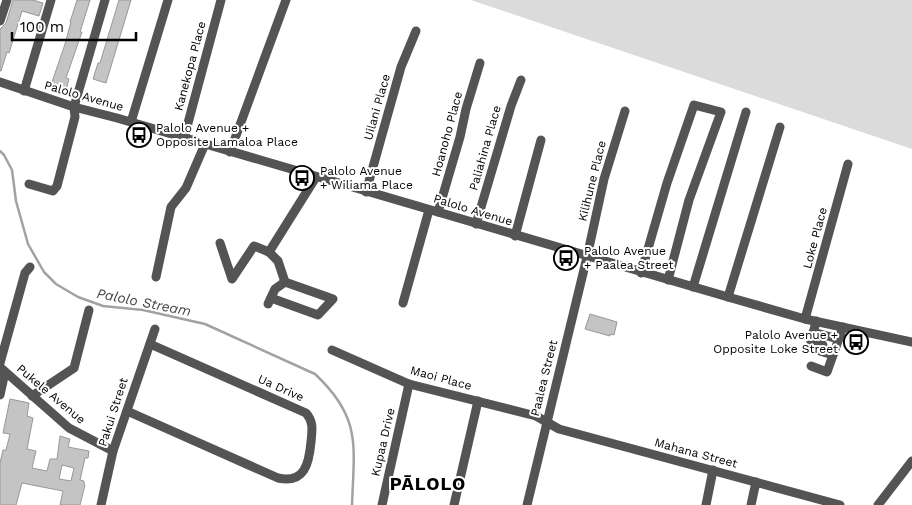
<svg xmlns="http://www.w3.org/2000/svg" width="912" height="505" font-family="'Work Sans',sans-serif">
	<rect width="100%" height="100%" fill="#fff"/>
	<polygon fill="#dbdbdb" points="471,0 912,0 912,149"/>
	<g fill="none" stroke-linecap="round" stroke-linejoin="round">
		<path stroke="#a2a2a2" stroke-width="2.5" d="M0,151L4,155L12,170L16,201L28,244L44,272L56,284L78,297L103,306L143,310L205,324L315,374C362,418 354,446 352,505"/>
	</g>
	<g fill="#c4c4c4" stroke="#989898" fill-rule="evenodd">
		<polygon points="13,0 33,0 43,3 39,16 22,11 9,53 7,52 1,71 0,71 0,29 6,23"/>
		<polygon points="77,0 90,0 80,32 82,32 66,78 69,79 66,90 51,85 65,44 71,22 70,22"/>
		<polygon points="119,0 131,0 106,83 93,79 98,63 100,63"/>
		<polygon points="590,314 617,322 614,335 610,334 610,336 585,329"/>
		<path d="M10,399L29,403L27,416L33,418L27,449L36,451L32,468L47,471L50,459H57L60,436L70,439L68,447L89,451L88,458H85L80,480L84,481V484L85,485L80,505H60L63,491L22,483L16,505H0V463L3,450H6L10,434L3,433ZM62,465L74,468L71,481L59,479Z"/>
	</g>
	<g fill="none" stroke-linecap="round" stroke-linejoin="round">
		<g stroke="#545454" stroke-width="9">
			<polyline points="0,21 7,0"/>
			<polyline points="0,82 74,107 117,118 728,297 805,319 912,342"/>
			<polyline points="24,91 51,0"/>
			<polyline points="131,122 168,0"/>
			<polyline points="184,138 221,0"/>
			<polyline points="230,152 286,0"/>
			<polyline points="29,184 53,191 57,186 75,117 74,107 105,0"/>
			<polyline points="366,192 401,67 416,31"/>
			<polyline points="438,212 460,137 466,109 480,63"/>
			<polyline points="476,224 511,106 521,80"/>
			<polyline points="515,236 541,140"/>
			<polyline points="220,243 232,279 254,246 269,252 316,177"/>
			<polyline points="269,252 278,261 285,282 333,299 318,315 271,298"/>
			<polyline points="641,273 667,183 694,105 721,112 689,200 668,280"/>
			<polyline points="156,277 171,207 186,188 205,144"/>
			<polyline points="693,287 746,112"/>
			<polyline points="728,297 780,127"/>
			<polyline points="403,303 429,210"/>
			<polyline points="268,304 275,289 285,282"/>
			<polyline points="805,319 848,164"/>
			<polyline points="816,321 810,348 833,355"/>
			<polyline points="813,332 838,339"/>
			<polyline points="811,341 823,345"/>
			<polyline points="332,350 409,384 536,416 559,429 840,505"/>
			<polyline points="0,363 25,273 30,267"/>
			<polyline points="811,366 827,372 843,327"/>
			<polyline points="0,367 69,428 113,451"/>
			<polyline points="0,395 5,372"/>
			<polyline points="32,396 74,368 89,310"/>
			<path d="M127,411L278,478C305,484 309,463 311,442C312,431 314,422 306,413L150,344"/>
			<polyline points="101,505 113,451 155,329"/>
			<polyline points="382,505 409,384"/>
			<polyline points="454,505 478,401"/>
			<polyline points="527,505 587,257 604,179 625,111"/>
			<polyline points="706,505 713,470"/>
			<polyline points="751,505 756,482"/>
			<polyline points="878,505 912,461"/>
		</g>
	</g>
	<defs>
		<symbol id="bus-ring" viewBox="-11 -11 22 22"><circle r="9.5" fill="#fff" stroke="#000" stroke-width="1.5"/><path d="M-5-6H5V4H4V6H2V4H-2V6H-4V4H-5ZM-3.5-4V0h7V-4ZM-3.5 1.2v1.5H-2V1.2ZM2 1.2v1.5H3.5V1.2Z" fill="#000"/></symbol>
	</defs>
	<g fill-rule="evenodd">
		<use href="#bus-ring" x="125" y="121" width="28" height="28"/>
		<use href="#bus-ring" x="288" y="164" width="28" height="28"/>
		<use href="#bus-ring" x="552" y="244" width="28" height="28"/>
		<use href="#bus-ring" x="842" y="328" width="28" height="28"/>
	</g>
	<g text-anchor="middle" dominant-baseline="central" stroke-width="4" stroke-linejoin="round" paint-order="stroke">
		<g font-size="12" fill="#000" stroke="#fff">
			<text transform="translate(190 66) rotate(-75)">Kanekopa Place</text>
			<text transform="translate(84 96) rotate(16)">Palolo Avenue</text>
			<text transform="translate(377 107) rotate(-74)">Uilani Place</text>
			<text transform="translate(447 134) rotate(-75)">Hoanoho Place</text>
			<text transform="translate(485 148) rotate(-74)">Paliahina Place</text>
			<text transform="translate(592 181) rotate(-76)">Kilihune Place</text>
			<text transform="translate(473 210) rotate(17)">Palolo Avenue</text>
			<text transform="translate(815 238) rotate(-75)">Loke Place</text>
			<text transform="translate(441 378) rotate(15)">Maoi Place</text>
			<text transform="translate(544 378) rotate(-76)">Paalea Street</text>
			<text transform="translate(281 388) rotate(24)">Ua Drive</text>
			<text transform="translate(51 394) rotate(40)">Pukele Avenue</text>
			<text transform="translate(113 412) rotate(-72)">Pakui Street</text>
			<text transform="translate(383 442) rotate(-77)">Kupaa Drive</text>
			<text transform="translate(696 453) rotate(15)">Mahana Street</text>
		</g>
		<g font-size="12" fill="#000" stroke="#fff" text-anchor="start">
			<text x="156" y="128">Palolo Avenue +<tspan x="156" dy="14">Opposite Lamaloa Place</tspan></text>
			<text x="320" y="171">Palolo Avenue<tspan x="320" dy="14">+ Wiliama Place</tspan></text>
			<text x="584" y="251">Palolo Avenue<tspan x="584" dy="14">+ Paalea Street</tspan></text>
			<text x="838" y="335" text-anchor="end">Palolo Avenue +<tspan x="838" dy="14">Opposite Loke Street</tspan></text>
		</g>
		<g font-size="14" font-style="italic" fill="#434343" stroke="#fff">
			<text transform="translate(144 302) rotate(11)">Palolo Stream</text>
		</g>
		<g font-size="18" font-weight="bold" letter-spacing="1" fill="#000" stroke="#fff">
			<text x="428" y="483">PĀLOLO</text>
		</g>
	</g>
	<path d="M12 32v8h124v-8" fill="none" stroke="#000000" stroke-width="2.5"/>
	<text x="20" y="32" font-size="15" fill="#000000" stroke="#ffffff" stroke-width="4" paint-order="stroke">100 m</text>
</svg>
